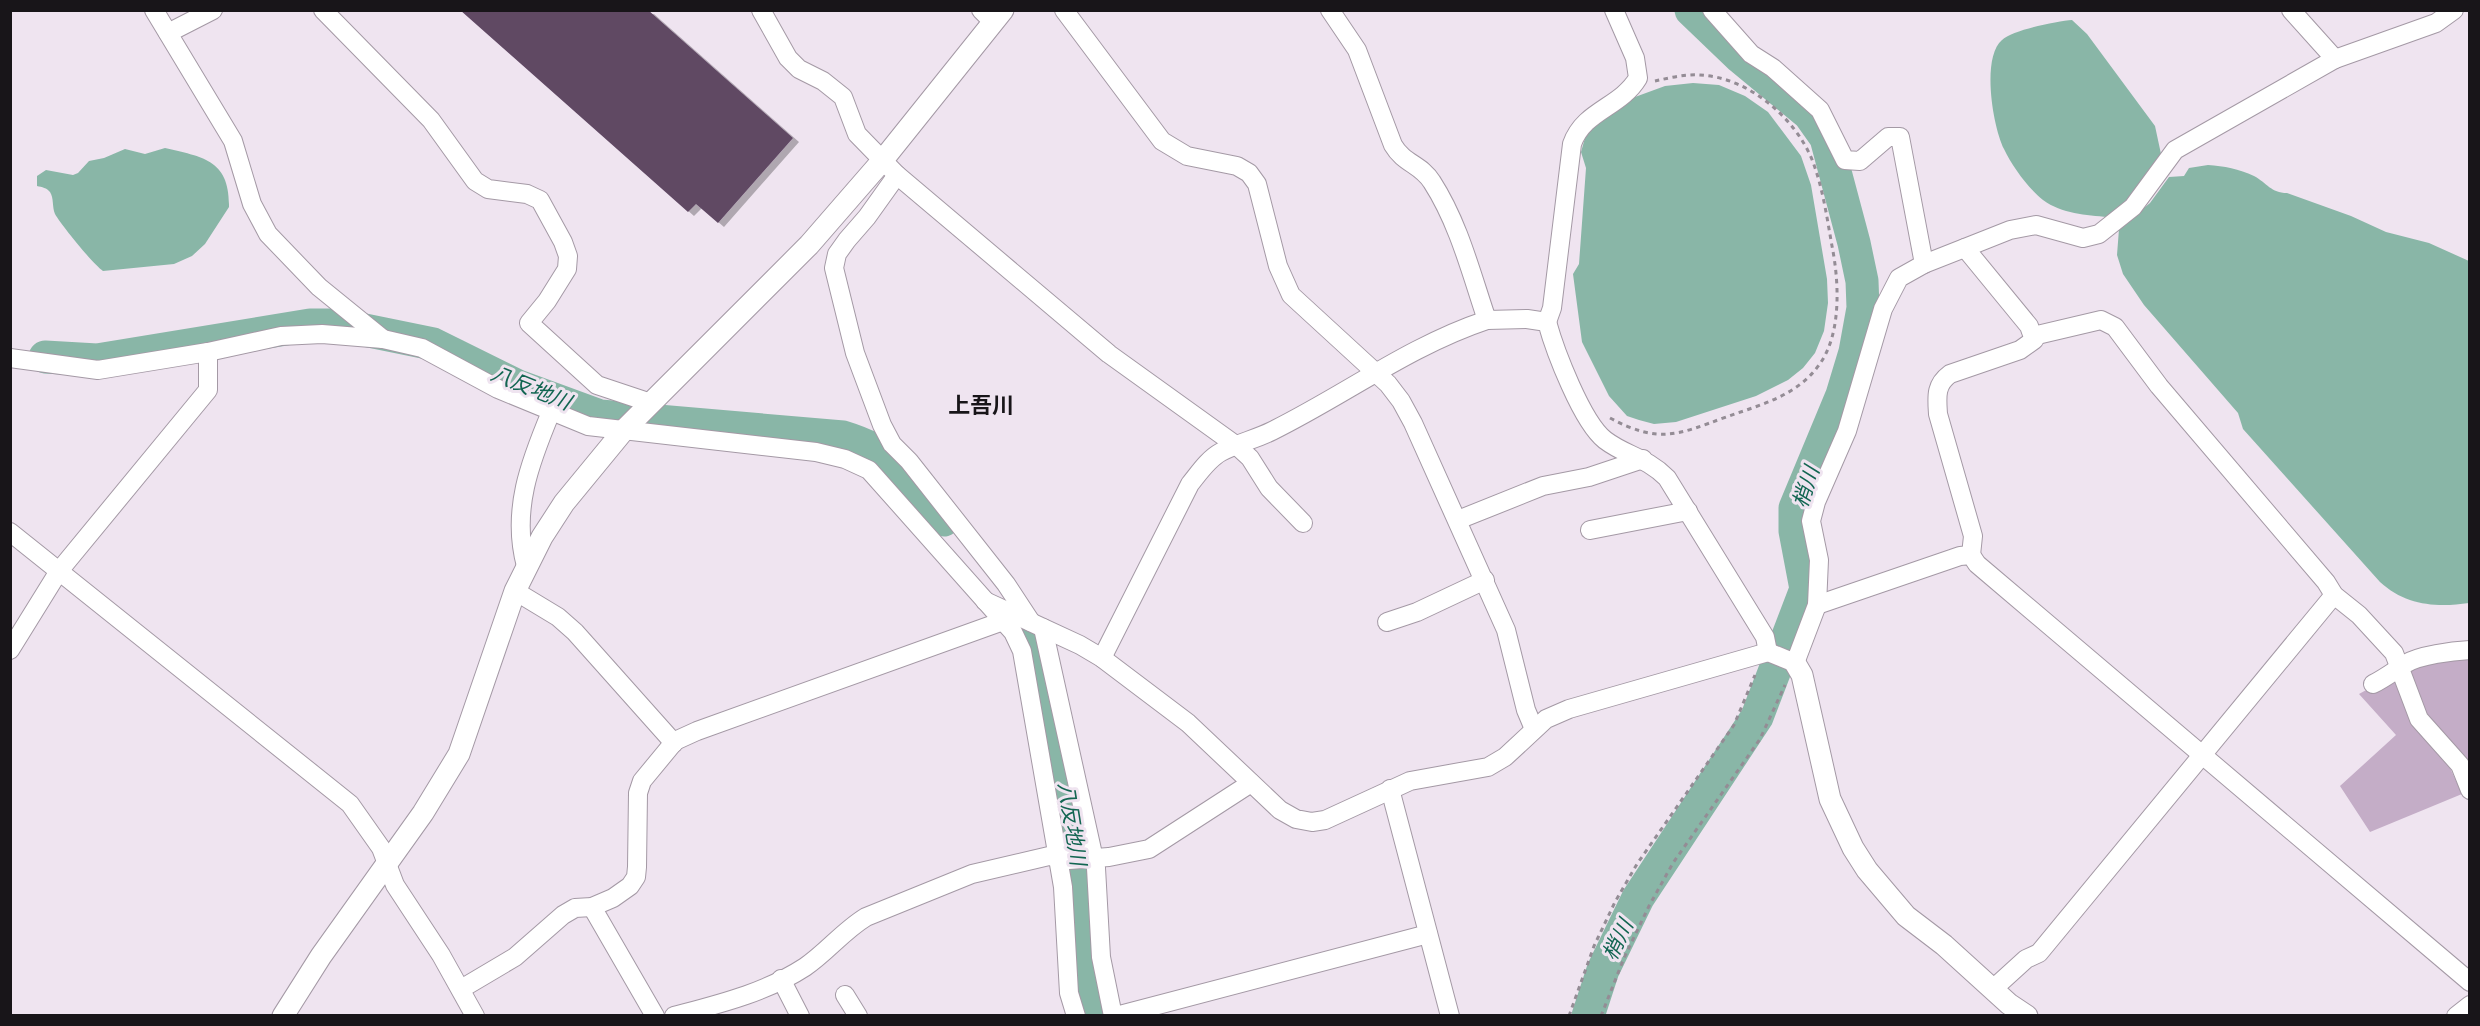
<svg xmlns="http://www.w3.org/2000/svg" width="2480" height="1026" font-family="'Roboto Serif','Noto Sans JP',serif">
	<defs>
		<filter id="shadow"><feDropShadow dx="6" dy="4" stdDeviation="0" flood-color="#0004"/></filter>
	</defs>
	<rect width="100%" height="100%" fill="#efe4f0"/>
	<polygon fill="#c4adc7" points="2469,654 2469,759 2450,768 2462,794 2370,832 2340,786 2396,735 2359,694 2410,666"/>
	<g fill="#89b6a7">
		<path d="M2072,20L2087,34L2155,126L2161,154L2137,191L2108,217C2086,215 2062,214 2043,200C2028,188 2012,166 2004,149C1993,127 1981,58 2002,40C2012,30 2058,21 2072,20Z"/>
		<polygon points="1693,83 1719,85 1745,96 1768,112 1801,156 1811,185 1827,279 1828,303 1824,331 1815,353 1803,368 1788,380 1756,396 1676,422 1654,424 1639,420 1627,416 1609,396 1582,342 1573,274 1579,264 1586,168 1581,152 1587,131 1635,97 1665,86"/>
		<path d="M165,148C202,157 230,159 229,207L205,244L192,256L174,264L103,271C93,264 62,226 55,214C52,207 54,198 50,192C47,188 42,187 37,186V176L46,170L73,175L78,173L89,161L104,158L125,149L145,154Z"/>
		<path d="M2208,165C2224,166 2239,169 2254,176C2267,183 2271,193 2287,193L2351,216L2386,232L2429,243L2469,261V603C2436,608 2405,605 2380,582L2243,429L2238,413L2144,305L2123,274L2117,255L2119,229L2150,203L2169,177L2184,176L2189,168Z"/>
	</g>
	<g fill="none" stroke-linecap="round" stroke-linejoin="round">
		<g stroke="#89b6a7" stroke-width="33">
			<path d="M45,357L97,360L310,325H340L433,344L518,386L600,416L843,437C896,453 912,478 944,520"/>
			<path d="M1032,634C1050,698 1066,762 1077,827C1086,883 1085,940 1090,997L1095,1016"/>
			<polyline points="1588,1016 1603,970 1638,898 1757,717 1806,589 1795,531 1795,508 1842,395 1855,352 1863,308 1862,281 1854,243 1826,138 1809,114 1740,57 1691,10"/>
		</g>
	</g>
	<polygon fill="#604864" filter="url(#shadow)" points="460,10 648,10 793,138 718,223 696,204 688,212"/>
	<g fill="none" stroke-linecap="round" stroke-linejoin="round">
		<defs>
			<g id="minor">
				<polyline points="154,10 233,141 252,204 268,234 319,287 383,339"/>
				<polyline points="323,10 431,120 475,181 488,189 527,194 540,200 563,242 568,256 567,269 547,301 529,323 597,385 651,403"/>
				<polyline points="761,10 788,58 799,69 823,81 843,97 857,134 897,175 867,217 847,240 837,254 834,268 855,353 882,425 892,444 909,461 1006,584 1031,622"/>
				<polyline points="981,10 993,22"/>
				<polyline points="1064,10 1162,141 1187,156 1237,166 1249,173 1257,184 1278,266 1291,295 1388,384 1401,401 1413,423 1506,630 1526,710 1534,729"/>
				<path d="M1330,10L1357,50L1393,145C1404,164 1421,164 1432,182C1459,224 1471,273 1487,320L1527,319L1547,322C1555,351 1582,422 1605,440C1626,456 1646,457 1667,478L1765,637L1768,652"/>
				<polyline points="1712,10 1751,54 1773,68 1820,110 1845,160 1860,161 1888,137 1900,137 1924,264"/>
				<polyline points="2291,10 2335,59"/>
				<polyline points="168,33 213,10"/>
				<polyline points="897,175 1109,354 1237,446 1250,458 1269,488 1303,523"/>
				<path d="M1965,248L2029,326L2034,340L2020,350L1950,374C1935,385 1937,397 1938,414L1973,536L1971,555"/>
				<path d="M1547,322L1552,308L1572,144C1584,110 1620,108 1638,78L1635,58L1614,10"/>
				<polyline points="2033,336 2101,320 2115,327 2159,386 2326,582 2334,595 2359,615 2394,653 2419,719 2460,765 2470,790"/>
				<polyline points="10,358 98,370 208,352 281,336 322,334 383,339 422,348 498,389 588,426 816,452 845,459 869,470 1013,632 1022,651 1063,887 1069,993 1076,1016"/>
				<polyline points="1458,520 1543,486 1589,477 1643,459"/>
				<polyline points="1590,530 1688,511"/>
				<polyline points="10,532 350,804 381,848 395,885 441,955 475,1016"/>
				<path d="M526,566C511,511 530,462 551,412"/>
				<polyline points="515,591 558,617 575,632 674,743"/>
				<polyline points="985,601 1080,645 1102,658 1188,723 1280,810 1296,819 1312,822 1325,820 1410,781 1488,767 1505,757 1546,719 1569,709 1768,652 1795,663 1817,605 1819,560 1811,521 1816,502 1847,431 1883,309 1899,278 1924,264 2010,230 2036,225 2083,238 2099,234 2133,207 2175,150 2335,59 2436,23 2454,10"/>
				<polyline points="1817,605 1960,556 1971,555 1977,564 2470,982"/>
				<polyline points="1387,622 1417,612 1485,580"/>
				<polyline points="1043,628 1096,868 1101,957 1113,1016"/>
				<polyline points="10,650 59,571 208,390 208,352"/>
				<path d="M1102,658L1190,484C1199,473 1208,459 1221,452C1238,443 1256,439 1272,431C1345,395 1409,346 1487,320"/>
				<path d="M2373,684C2385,678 2394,671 2405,664C2419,655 2453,651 2470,650"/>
				<polyline points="1390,789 1450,1016"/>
				<polyline points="592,907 655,1016"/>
				<polyline points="781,979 800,1016"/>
				<polyline points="461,989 515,957 563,915 575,908 592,907 613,898 630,886 636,877 637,867 638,793 642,781 675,741 697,731 1003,621"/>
				<polyline points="1993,989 2026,959 2039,953 2334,595"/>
				<polyline points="845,995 858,1016"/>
				<path d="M674,1016C719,1004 765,993 805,967C827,952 843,931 866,917L972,874L1049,856L1068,860L1109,857L1149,849L1251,783"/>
				<polyline points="1116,1016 1428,934"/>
				<polyline points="2456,1016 2470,1005"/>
			</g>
			<g id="tertiary">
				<polyline points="1795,663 1802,675 1830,799 1853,848 1867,870 1906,916 1944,945 2009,1004 2027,1016"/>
				<polyline points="283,1016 321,956 423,813 459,754 515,591 542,537 564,503 624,430 809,245 882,161 1003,10"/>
			</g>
		</defs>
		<use href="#minor" stroke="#a499a5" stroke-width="20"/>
		<use href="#tertiary" stroke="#a499a5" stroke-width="23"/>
		<g stroke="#948c95" stroke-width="3" stroke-dasharray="4.5 4.5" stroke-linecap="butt">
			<path d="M1610,418C1659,444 1677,435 1726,417C1760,405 1797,396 1819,365C1842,334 1839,281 1832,246C1827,218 1823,189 1813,162C1796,118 1748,77 1700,75C1685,74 1669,78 1655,81"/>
			<polyline points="1569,1016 1594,946 1615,902 1637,864 1734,725 1755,675"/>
			<polyline points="1601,1016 1624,958 1649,906 1673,863 1760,739 1785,685"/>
		</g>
		<use href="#minor" stroke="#fff" stroke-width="18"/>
		<use href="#tertiary" stroke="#fff" stroke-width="21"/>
	</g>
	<g text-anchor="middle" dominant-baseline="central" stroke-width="6" stroke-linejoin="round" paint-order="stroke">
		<g font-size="21" font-style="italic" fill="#136652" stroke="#efe4f0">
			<text transform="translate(531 388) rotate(22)">八反地川</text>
			<text transform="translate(1806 487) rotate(-72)">梢川</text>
			<text transform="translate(1072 824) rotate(81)">八反地川</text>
			<text transform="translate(1618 940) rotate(-64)">梢川</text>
		</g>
		<g font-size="22" font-weight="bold" fill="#181519" stroke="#efe4f0">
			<text x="981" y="405">上吾川</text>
		</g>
	</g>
	<rect width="2480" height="1026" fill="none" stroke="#181519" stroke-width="24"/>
</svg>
